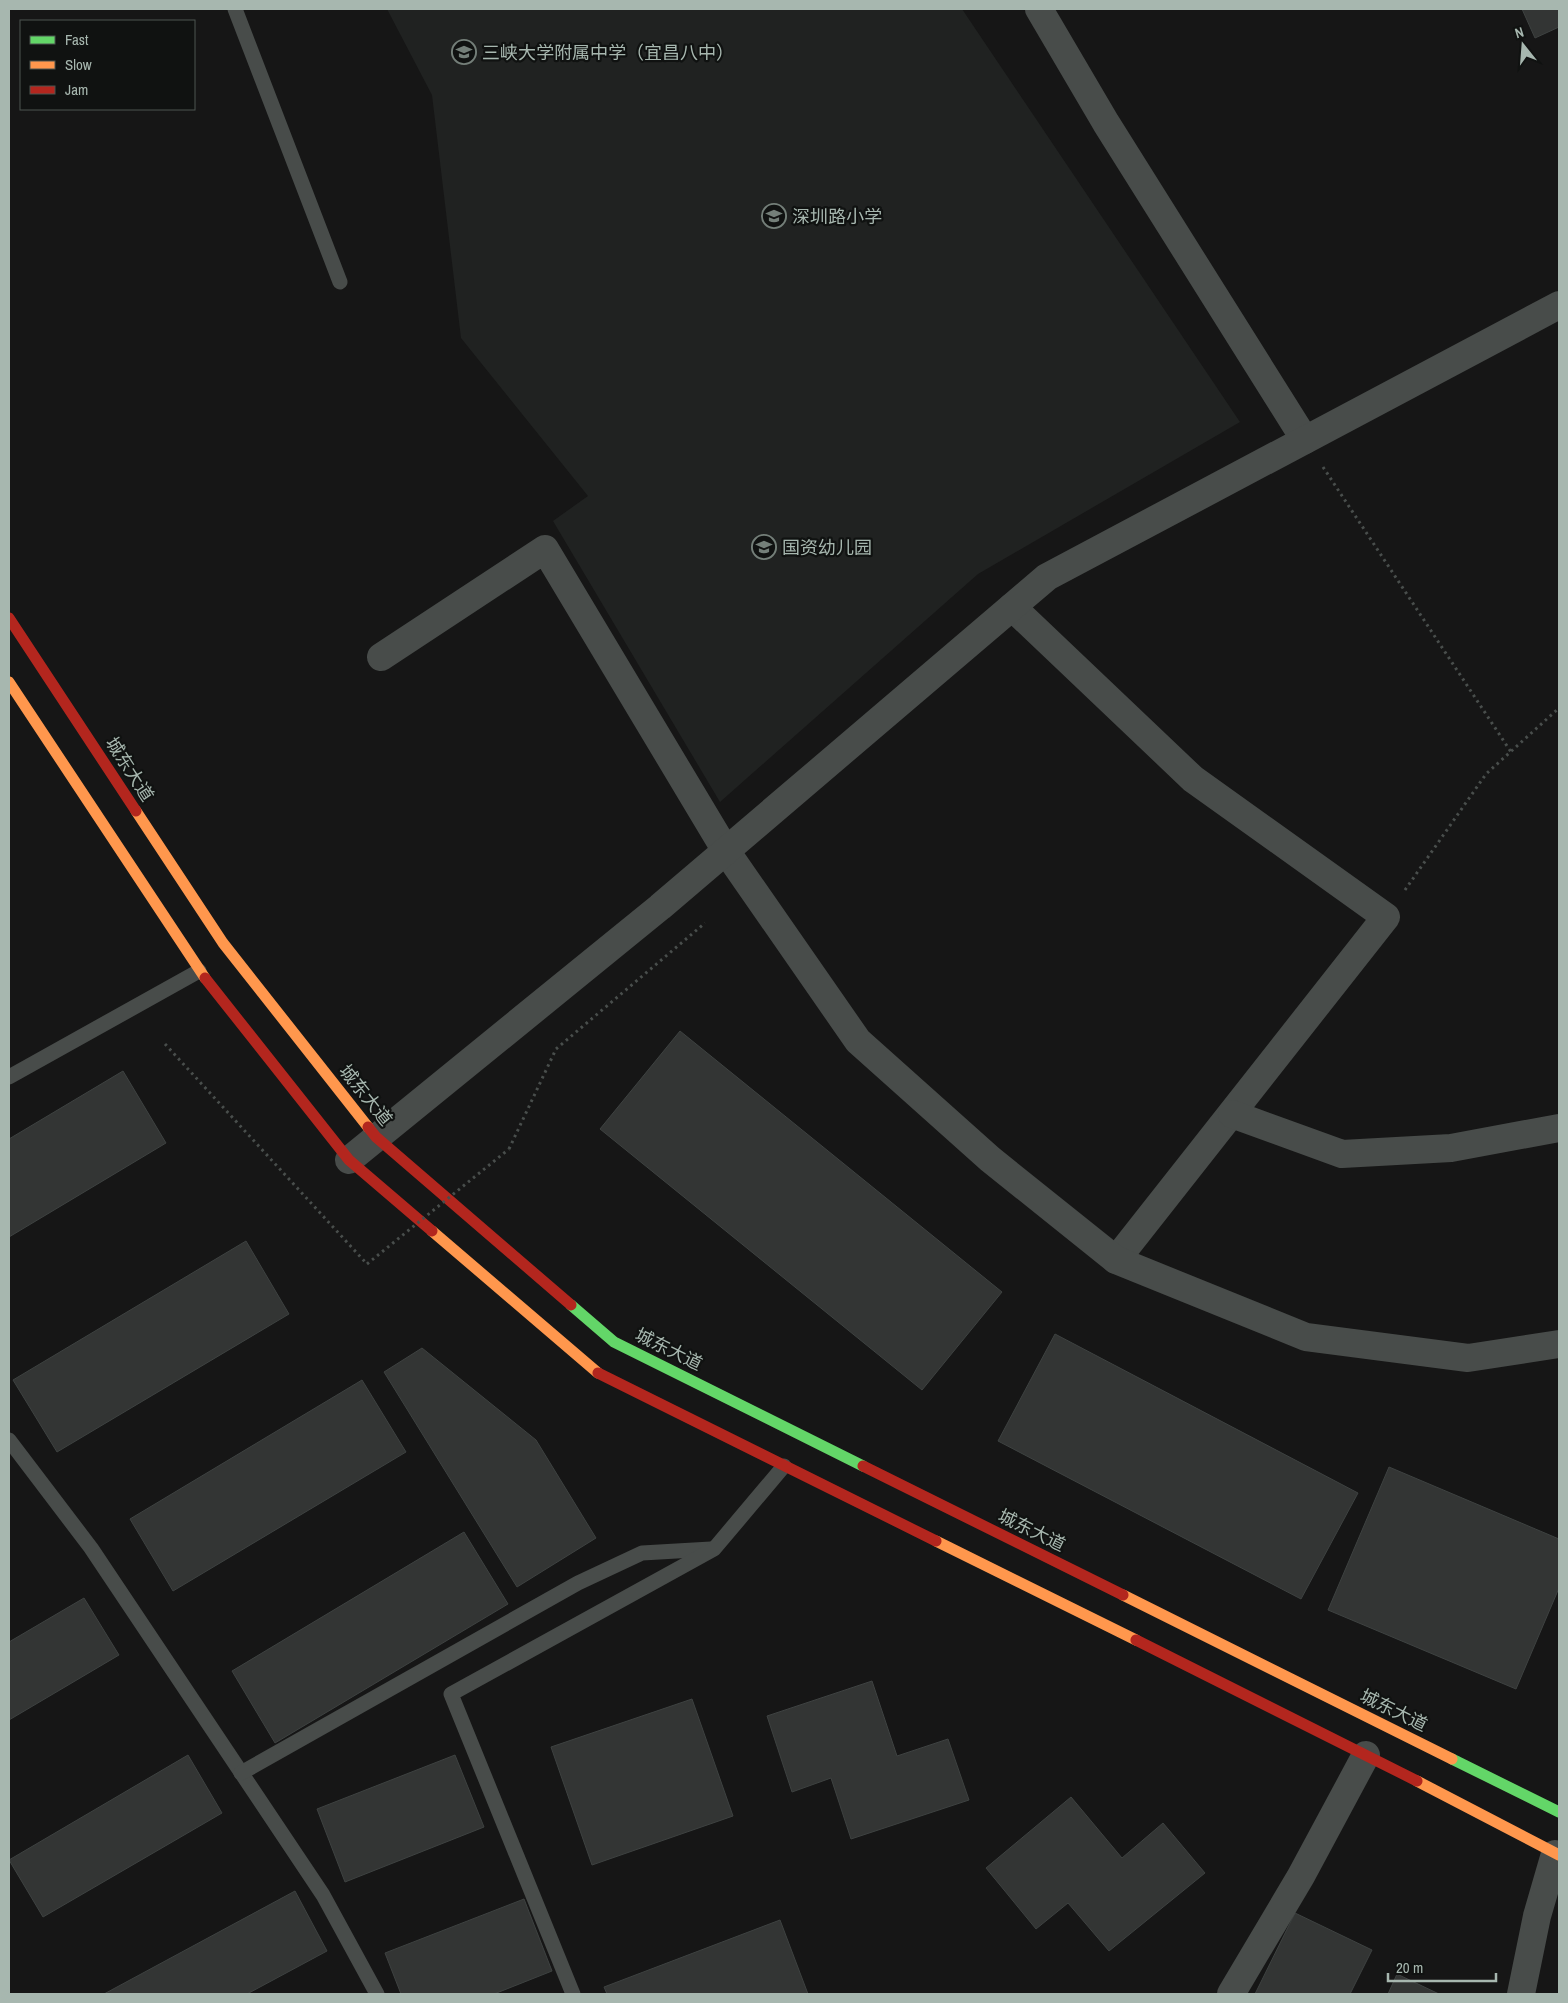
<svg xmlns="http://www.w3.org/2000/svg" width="1568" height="2003" font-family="'Archivo Narrow','Noto Sans SC',sans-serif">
	<rect width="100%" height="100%" fill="#161616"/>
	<polygon fill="#202221" points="387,9 962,9 1240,422 978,574 720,802 553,521 588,496 461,338 432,95"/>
	<g fill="#333534" stroke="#3e4241">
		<polygon points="1522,9 1559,9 1559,27 1535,38"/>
		<polygon points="680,1031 1002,1292 922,1390 600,1129"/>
		<polygon points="123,1071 166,1143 9,1237 9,1139"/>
		<polygon points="246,1241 289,1314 57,1452 13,1380"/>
		<polygon points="1055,1334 1358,1493 1301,1599 998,1441"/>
		<polygon points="422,1348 536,1440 596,1538 517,1587 384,1372"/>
		<polygon points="362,1380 406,1452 173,1591 130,1519"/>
		<polygon points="1389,1467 1559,1539 1559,1588 1516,1689 1328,1610"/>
		<polygon points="464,1532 508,1604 275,1743 232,1671"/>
		<polygon points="84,1598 119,1655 9,1720 9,1642"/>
		<polygon points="872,1681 897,1756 948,1739 969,1800 851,1839 831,1778 792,1792 767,1716"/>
		<polygon points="692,1699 733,1816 592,1865 551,1747"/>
		<polygon points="188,1755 222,1813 43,1917 9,1860"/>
		<polygon points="455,1755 484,1827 345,1882 317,1809"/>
		<polygon points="1071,1797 1122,1858 1163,1823 1205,1873 1109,1951 1068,1903 1036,1929 986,1868"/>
		<polygon points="295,1891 327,1951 247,1994 104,1994"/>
		<polygon points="524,1899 552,1971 494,1994 401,1994 385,1953"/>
		<polygon points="1295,1913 1372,1950 1350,1994 1255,1994"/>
		<polygon points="780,1920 808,1994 607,1994 604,1987"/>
		<polygon points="1397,1974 1439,1994 1388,1994"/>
	</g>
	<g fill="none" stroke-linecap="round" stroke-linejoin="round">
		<g stroke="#494e4c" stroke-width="3" stroke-dasharray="2.5 4" stroke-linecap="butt">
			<polyline points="1323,467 1511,752"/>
			<polyline points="1405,890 1486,774 1559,708"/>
			<polyline points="165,1044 367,1264"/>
			<polyline points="509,1149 556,1049 705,923"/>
		</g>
		<g stroke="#484c4a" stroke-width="15">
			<polyline points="235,9 340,282"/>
			<polyline points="9,1077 199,971"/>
			<polyline points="9,1440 91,1548 323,1895 377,1994"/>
			<polyline points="241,1773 578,1583 642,1553 711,1549"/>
			<polyline points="573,1994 451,1694 714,1549 784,1466"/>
		</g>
		<g stroke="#484c4a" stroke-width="28">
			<polyline points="1039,9 1106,123 1305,440"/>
			<polyline points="1012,607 1193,779 1386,917 1116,1260"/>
			<polyline points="381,657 545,549 726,851 858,1041 990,1159 1116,1260 1306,1337 1468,1358 1559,1344"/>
			<polyline points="1232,1114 1342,1154 1451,1148 1559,1128"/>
			<polyline points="349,1160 660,907 1047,577 1559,305"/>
			<polyline points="1231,1994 1301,1876 1366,1755"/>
			<polyline points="1521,1994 1537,1916 1555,1854"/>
		</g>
		<g stroke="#63d668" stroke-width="11">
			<polyline points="571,1305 614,1342 863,1466"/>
			<polyline points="1452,1759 1559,1812"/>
		</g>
		<g stroke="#ff974d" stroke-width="11">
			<polyline points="9,682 205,978"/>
			<polyline points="136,811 223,943 368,1127"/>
			<polyline points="432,1231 598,1373"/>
			<polyline points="936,1541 1136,1640"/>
			<polyline points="1123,1595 1452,1759"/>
			<polyline points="1417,1781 1559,1855"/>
		</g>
		<g stroke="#b3261e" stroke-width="11">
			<polyline points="9,618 136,811"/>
			<polyline points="205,978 349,1160 432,1231"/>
			<polyline points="368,1127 376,1137 571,1305"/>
			<polyline points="598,1373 936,1541"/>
			<polyline points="863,1466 1123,1595"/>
			<polyline points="1136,1640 1417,1781"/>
		</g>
		<polyline stroke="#494e4c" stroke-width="3" stroke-dasharray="2.5 4" stroke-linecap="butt" points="367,1264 509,1149"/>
	</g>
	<defs>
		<symbol id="school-ring" viewBox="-11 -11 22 22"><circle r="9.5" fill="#101211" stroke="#747f79" stroke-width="1.5"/><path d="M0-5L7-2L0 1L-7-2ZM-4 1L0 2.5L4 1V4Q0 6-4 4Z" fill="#747f79"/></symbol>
	</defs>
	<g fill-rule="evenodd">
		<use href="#school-ring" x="450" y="38" width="28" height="28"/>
		<use href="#school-ring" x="760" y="202" width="28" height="28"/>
		<use href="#school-ring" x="750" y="533" width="28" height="28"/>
	</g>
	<g text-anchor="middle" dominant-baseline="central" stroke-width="4.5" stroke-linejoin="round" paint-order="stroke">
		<g font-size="18" fill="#a7b7af" stroke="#101211" text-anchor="start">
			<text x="482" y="52">三峡大学附属中学（宜昌八中）</text>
			<text x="792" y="216">深圳路小学</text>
			<text x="782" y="547">国资幼儿园</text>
		</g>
		<g font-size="18" fill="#a7b7af" stroke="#101211">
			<text transform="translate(130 769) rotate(57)">城东大道</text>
			<text transform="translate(366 1095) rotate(51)">城东大道</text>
			<text transform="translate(669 1349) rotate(26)">城东大道</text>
			<text transform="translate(1032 1530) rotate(26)">城东大道</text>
			<text transform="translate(1394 1710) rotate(26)">城东大道</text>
		</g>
	</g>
	<rect width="1568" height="2003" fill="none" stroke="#a7b7af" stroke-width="20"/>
	<rect x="20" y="20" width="175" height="90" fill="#101211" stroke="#4c5450"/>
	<rect x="30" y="36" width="25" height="8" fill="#63d668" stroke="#4c5450"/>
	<text x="65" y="45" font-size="15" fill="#a7b7af">Fast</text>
	<rect x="30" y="61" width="25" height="8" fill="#ff974d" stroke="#4c5450"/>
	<text x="65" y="70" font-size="15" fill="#a7b7af">Slow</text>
	<rect x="30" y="86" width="25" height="8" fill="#b3261e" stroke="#4c5450"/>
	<text x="65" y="95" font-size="15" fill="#a7b7af">Jam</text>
	<g transform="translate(1523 45) rotate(343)" stroke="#101211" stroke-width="4" paint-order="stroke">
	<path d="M0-4L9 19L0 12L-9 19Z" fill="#a7b7af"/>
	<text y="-8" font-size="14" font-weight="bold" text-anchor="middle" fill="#a7b7af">N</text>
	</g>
	<path d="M1388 1973v8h108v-8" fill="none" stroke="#a7b7af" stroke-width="2.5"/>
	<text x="1396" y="1973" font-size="15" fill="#a7b7af" stroke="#101211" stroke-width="4" paint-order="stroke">20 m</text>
</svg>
